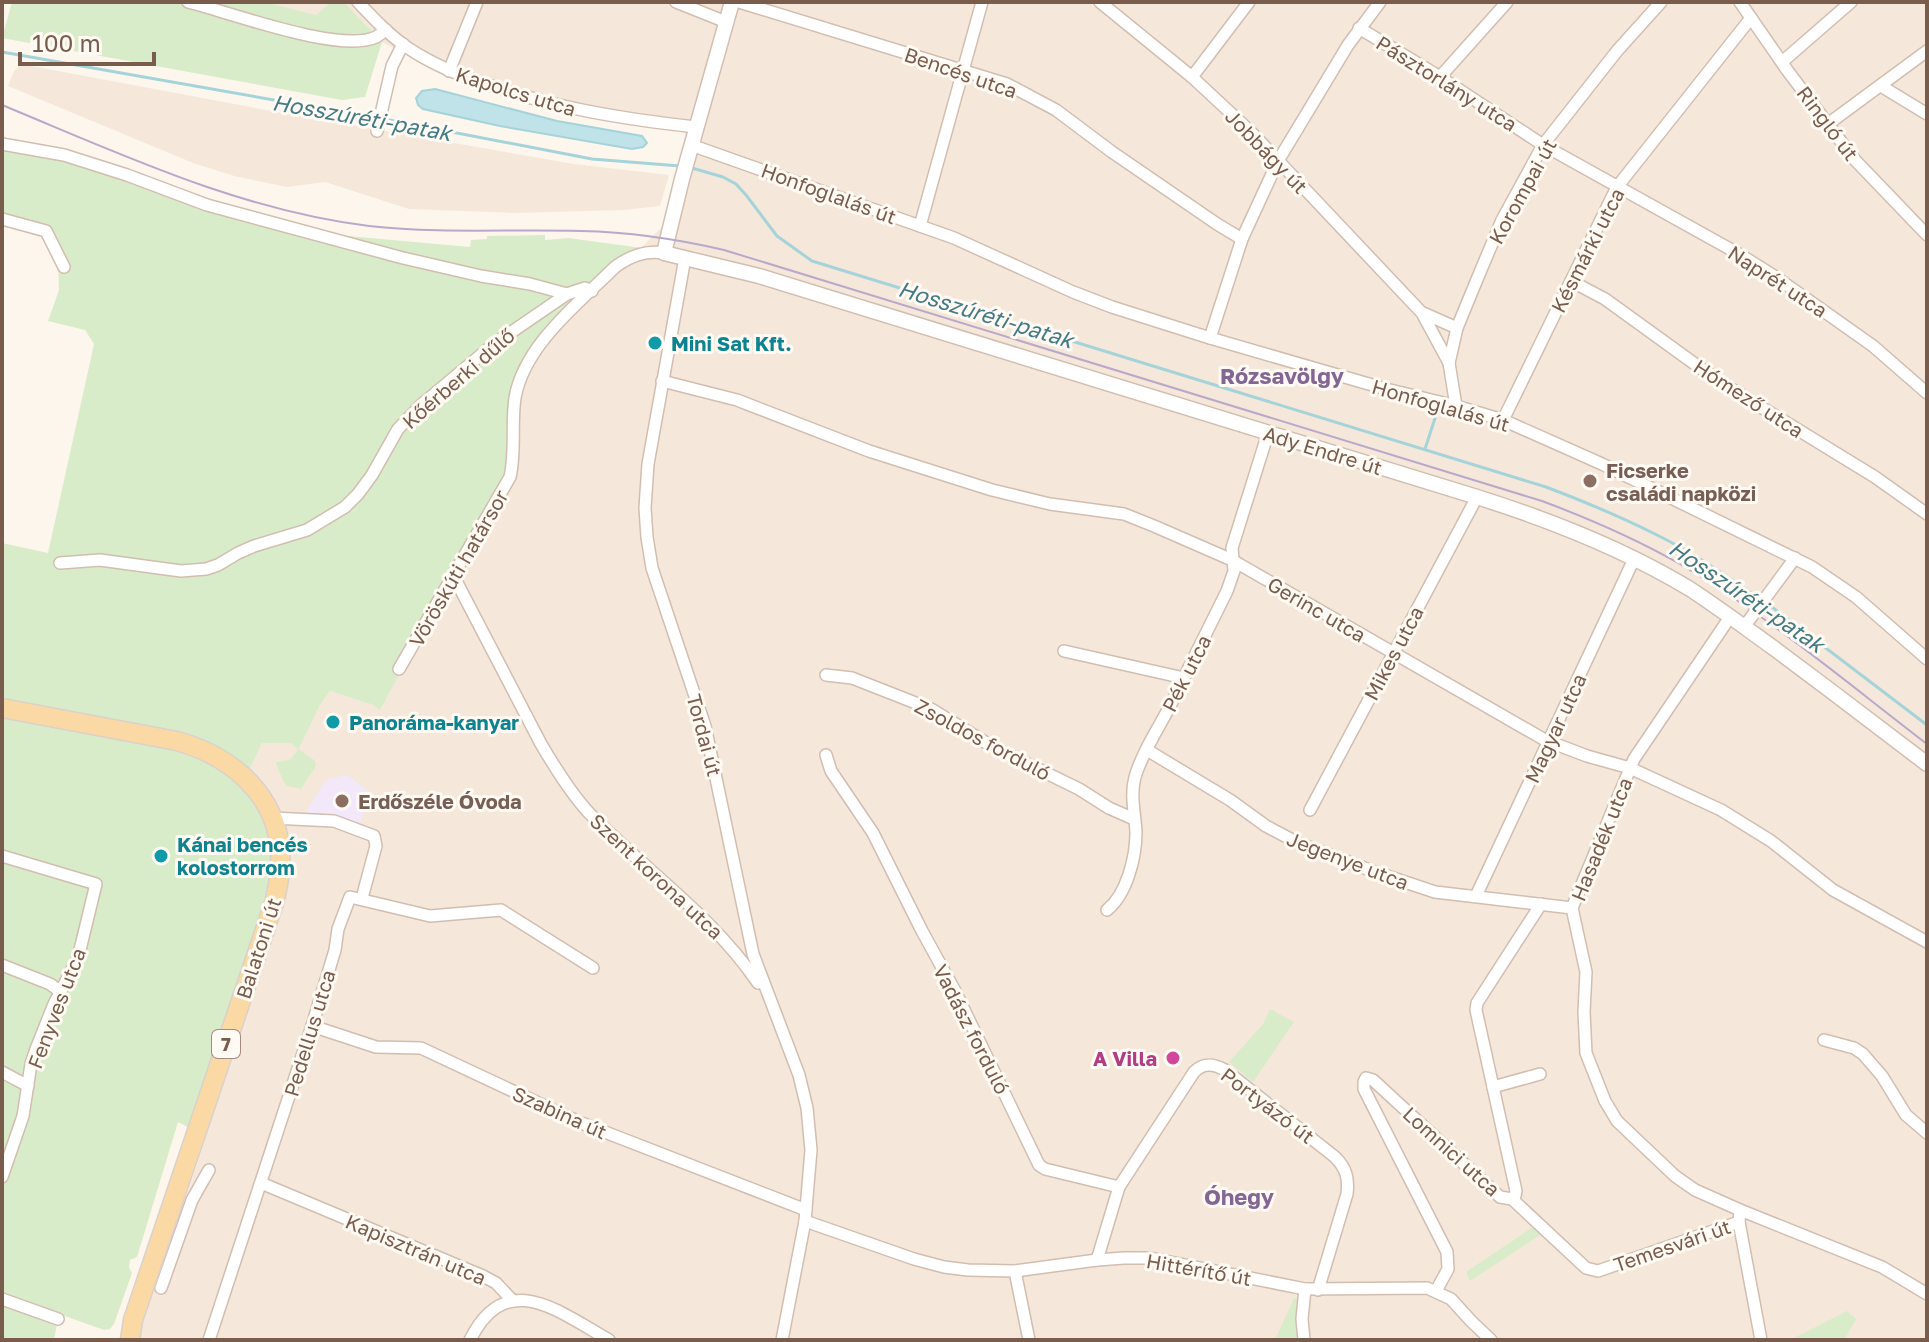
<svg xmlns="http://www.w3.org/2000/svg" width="1929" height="1342" font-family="'Golos Text',sans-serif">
	<rect width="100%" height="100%" fill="#fdf6ec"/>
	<g fill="#f5e8da">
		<polygon points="266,2 331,2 316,15"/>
		<polygon points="344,2 1927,2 1927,1340 136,1340 179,1219 205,1140 196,1131 246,777 262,742 290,743 299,749 320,705 330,691 373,705 380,709 537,350 662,227 688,139 683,129 603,120 576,115 532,105 476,86 424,64 382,42"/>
		<polygon points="21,64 288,114 574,164 669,175 660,206 624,210 514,213 409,209 325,182 287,187 234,176 193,163 8,86 14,71"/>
	</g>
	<polygon fill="#f3e8fa" points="347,775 374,795 358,825 335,816 308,815 307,810 324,783 327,780"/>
	<g fill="#d8ecc9">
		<polygon points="12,2 266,2 316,15 331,2 344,2 382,42 365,97 342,100 2,38"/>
		<path d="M2,144L64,155L148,183L337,235L470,247L471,240L487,239V236L545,235V240L568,238L642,248L624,260L553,329L522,373L513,463L380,710L373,705L330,691L320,705L299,749L315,761L316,766L301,789L287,786C284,782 276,766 276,762C289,760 290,762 298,749L290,743H262L246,777L280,856L196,1131L178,1122L137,1257L130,1260L129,1267L132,1273L114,1324L110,1329L104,1330L62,1315L58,1319L54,1340H2V543L48,553L94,344L85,330L48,321L59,290L58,261L48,236L2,221Z"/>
		<polygon points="1270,1009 1294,1022 1253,1082 1229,1062 1263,1024"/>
		<polygon points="1533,1227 1540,1235 1470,1281 1466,1272"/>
		<polygon points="1294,1298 1301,1299 1302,1340 1275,1340"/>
		<polygon points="1847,1311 1856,1319 1844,1340 1790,1340"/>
	</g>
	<polygon fill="#bfe3e8" stroke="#a5d3da" stroke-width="2" points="435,89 557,121 642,136 647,143 643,147 632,149 500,126 423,109 418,105 416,98 422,91"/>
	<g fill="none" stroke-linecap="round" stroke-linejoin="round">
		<g stroke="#a5d3da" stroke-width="3">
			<polyline points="2,52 376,118"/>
			<polyline points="384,119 592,159 680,166"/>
			<path d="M692,168L723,177L736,184L746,195L777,236L812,261L1546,487C1583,501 1619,516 1655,534C1692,552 1727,576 1761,600"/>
			<polyline points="1425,449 1437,412"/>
			<polyline points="1768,604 1927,725"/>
		</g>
		<defs>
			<g id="minor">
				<path d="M188,2C229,12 340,54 376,37C378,36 384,31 386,30"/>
				<path d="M358,2C373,18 389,35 408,48C432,64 458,75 486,84C554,108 624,119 696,127"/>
				<polyline points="676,2 726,22"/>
				<polyline points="739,2 1007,84 1056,110 1112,152 1217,224 1242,239"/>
				<polyline points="1100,2 1192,77 1251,132 1422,313 1449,363 1456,406"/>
				<polyline points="1740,2 1787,70 1855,160 1927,235"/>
				<polyline points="1359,28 1440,77 1543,145 1739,254 1777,278 1873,346 1927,393"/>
				<polyline points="1782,62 1851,2"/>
				<polyline points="449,71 477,2"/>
				<polyline points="1192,77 1249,2"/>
				<polyline points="1440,77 1507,2"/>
				<polyline points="1881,86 1927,114"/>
				<polyline points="1828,124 1927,51"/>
				<polyline points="377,131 392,66 403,44"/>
				<polyline points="2,144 64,155 127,175 207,205 403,258 481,276 530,284 567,294 585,288 592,291"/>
				<polyline points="691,145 954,238 1073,292 1112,307 1210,338 1386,389 1456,406 1503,420 1602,464 1812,567 1856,597 1927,659"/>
				<polyline points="2,219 46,231 64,267"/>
				<polyline points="920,226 982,2"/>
				<polyline points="685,258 648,464 645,508 647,537 652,568 705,726 753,954 799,1075 807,1108 811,1150 805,1221 782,1340"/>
				<polyline points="1571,281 1605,299 1717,380 1875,477 1927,514"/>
				<polyline points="1423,313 1457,328"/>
				<polyline points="1210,338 1242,239 1278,161 1348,45 1380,2"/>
				<polyline points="1449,363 1457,328 1478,277 1502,220 1543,145 1617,51 1661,2"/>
				<polyline points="662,381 737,400 869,451 992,490 1050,504 1124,514 1154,526 1232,560 1545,740 1587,756 1630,768 1721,810 1771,841 1833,890 1927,942"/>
				<polyline points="1503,420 1617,187 1751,18"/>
				<polyline points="60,563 100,560 181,571 206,569 218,565 238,553 254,546 307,530 345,507 358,494 372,475 398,429 421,405 494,344 567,294"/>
				<path d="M453,575L541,744C554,766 576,801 594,818C649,873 714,918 758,983"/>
				<polyline points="1730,617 1634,759 1572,908 1586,972 1584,1012 1586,1053 1605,1101 1617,1121 1675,1176 1695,1190 1740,1210"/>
				<polyline points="1744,627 1795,558"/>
				<polyline points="1064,651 1184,678"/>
				<path d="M399,669L510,477C516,451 511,424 515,398C524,345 579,303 615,267C630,256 645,250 664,253"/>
				<polyline points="826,675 852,678 931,709 993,747 1079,789 1109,808 1134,819"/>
				<polyline points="1147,750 1230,800 1266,826 1296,842 1375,872 1435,892 1572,908"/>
				<polyline points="826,755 831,771 873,833 922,931 955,991 1039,1165 1045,1169 1119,1187"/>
				<polyline points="1310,810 1477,497"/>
				<polyline points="272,818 334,821 374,836 376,846 362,898"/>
				<polyline points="2,856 96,884 78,958 54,1004 36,1049 31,1064 23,1116 2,1177"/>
				<polyline points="1476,896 1634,559"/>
				<path d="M1107,910C1127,894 1136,857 1136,832C1135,814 1130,795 1135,777C1142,753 1158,729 1170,706C1189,668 1208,630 1227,591L1234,571L1232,548L1268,433"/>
				<polyline points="2,965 50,984 61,992"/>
				<polyline points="312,1026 376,1047 421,1048 579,1122 806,1210"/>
				<polyline points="1824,1040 1854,1048 1863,1054 1882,1076 1906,1115 1927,1133"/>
				<polyline points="2,1072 28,1086"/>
				<polyline points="1493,1087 1540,1074"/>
				<polyline points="261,1183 483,1276 496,1283 513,1301"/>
				<polyline points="1512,1199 1515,1196 1516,1191 1476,1010 1477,1003 1541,904"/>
				<polyline points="1512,1199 1586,1268 1598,1271 1739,1222"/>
				<polyline points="805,1221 914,1259 944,1267 968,1270 1015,1271 1097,1260 1124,1258 1150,1258 1305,1289 1427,1288 1451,1299 1471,1321 1491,1340"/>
				<path d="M1097,1260L1119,1187L1194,1072C1204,1062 1214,1064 1225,1070L1335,1157C1346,1168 1349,1178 1347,1194L1318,1290"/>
				<polyline points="1015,1271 1029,1340"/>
				<polyline points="161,1288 192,1200 209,1170"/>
				<polyline points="1436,1291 1448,1269 1447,1252 1364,1089 1364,1082 1366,1078 1373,1080 1500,1197 1512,1199"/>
				<polyline points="2,1299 58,1319"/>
				<polyline points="209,1340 312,1026 335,950 338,929 350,897 430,916 501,910 593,968"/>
				<path d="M470,1340C506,1267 559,1312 609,1340"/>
				<polyline points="1304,1340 1302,1319 1305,1289"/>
				<polyline points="1761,1340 1739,1222 1740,1210 1882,1267 1927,1294"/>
			</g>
			<path id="tertiary" d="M732,2L682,179L664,253L759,276L1477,497C1550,520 1624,549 1690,589C1719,608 1747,629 1775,649C1826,687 1876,725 1927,764"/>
			<path id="primary" d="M2,708L177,741C241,759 289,807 279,878C278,886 276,895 274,903L133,1320L130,1340"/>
		</defs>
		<use href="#minor" stroke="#d1beb0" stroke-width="14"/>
		<use href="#tertiary" stroke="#d1beb0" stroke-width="17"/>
		<use href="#primary" stroke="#dad1cd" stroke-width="21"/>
		<use href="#minor" stroke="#fff" stroke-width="11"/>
		<use href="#tertiary" stroke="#fff" stroke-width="14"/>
		<use href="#primary" stroke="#fbd9a5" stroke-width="18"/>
		<path stroke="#b9a8c9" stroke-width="2" d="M2,105C121,154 239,210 369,226C440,234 509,229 581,231C629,232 677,239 724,250L1542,501C1590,519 1636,539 1680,564C1768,616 1846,682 1927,744"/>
	</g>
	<g fill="#0f9aa8" stroke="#fffaf3" stroke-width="3">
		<circle cx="655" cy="343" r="8"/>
		<circle cx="333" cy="722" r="8"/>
		<circle cx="161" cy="856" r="8"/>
	</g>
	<g fill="#8d6e63" stroke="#fffaf3" stroke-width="3">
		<circle cx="1590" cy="481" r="8"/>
		<circle cx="342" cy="801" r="8"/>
	</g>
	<circle fill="#d1479c" stroke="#fffaf3" stroke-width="3" cx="1173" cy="1058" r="8"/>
	<g text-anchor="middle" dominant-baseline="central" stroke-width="6" stroke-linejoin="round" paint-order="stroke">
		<rect fill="#fffaf3" stroke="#a28b7f" stroke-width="2" x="212" y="1030" width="28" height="28" rx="6"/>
		<g font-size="18" font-weight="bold" fill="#7a5c4d">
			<text x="226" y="1044">7</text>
		</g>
		<g font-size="20" fill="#7a5c4d" stroke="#fffaf3">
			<text transform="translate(961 72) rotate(19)">Bencés utca</text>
			<text transform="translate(1447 83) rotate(32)">Pásztorlány utca</text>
			<text transform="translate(516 91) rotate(17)">Kapolcs utca</text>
			<text transform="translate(1828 123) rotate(53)">Ringló út</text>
			<text transform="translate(1267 151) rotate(46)">Jobbágy út</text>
			<text transform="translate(1522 191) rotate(-61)">Korompai út</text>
			<text transform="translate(829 193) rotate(20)">Honfoglalás út</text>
			<text transform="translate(1587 250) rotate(-63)">Késmárki utca</text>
			<text transform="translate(1778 281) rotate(33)">Naprét utca</text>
			<text transform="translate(458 378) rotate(-41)">Kőérberki dűlő</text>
			<text transform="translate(1749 398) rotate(33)">Hómező utca</text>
			<text transform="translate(1441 405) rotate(16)">Honfoglalás út</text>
			<text transform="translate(1323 450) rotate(17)">Ady Endre út</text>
			<text transform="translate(458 568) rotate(-60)">Vöröskúti határsor</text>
			<text transform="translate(1317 609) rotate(30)">Gerinc utca</text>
			<text transform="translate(1393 653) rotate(-62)">Mikes utca</text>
			<text transform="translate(1186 673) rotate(-63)">Pék utca</text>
			<text transform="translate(1555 728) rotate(-65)">Magyar utca</text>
			<text transform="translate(705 735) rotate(75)">Tordai út</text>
			<text transform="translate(983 739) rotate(28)">Zsoldos forduló</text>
			<text transform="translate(1601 839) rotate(-68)">Hasadék utca</text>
			<text transform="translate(1348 860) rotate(21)">Jegenye utca</text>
			<text transform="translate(657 876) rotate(43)">Szent korona utca</text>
			<text transform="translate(258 948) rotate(-72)">Balatoni út</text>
			<text transform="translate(56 1008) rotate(-69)">Fenyves utca</text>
			<text transform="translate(972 1029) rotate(63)">Vadász forduló</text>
			<text transform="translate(309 1033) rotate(-73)">Pedellus utca</text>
			<text transform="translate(1268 1105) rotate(37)">Portyázó út</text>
			<text transform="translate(560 1112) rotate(24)">Szabina út</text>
			<text transform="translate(1452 1151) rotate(42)">Lomnici utca</text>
			<text transform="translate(1672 1245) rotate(-19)">Temesvári út</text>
			<text transform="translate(416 1249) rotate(23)">Kapisztrán utca</text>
			<text transform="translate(1199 1269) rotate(10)">Hittérítő út</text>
		</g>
		<g font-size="20" font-weight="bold" fill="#0d838f" stroke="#fffaf3" text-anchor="start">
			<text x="671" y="343">Mini Sat Kft.</text>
			<text x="349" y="722">Panoráma-kanyar</text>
			<text x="177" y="844">Kánai bencés<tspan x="177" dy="23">kolostorrom</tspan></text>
		</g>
		<g font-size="20" font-weight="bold" fill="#785e54" stroke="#fffaf3" text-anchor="start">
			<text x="1606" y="470">Ficserke<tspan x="1606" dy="23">családi napközi</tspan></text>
			<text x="358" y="801">Erdőszéle Óvoda</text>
		</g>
		<g font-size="20" font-weight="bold" fill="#b23c85" stroke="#fffaf3" text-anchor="end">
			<text x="1157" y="1058">A Villa</text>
		</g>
		<g font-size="22" font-style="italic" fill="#437c86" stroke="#fffaf3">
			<text transform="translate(362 117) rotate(10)">Hosszúréti-patak</text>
			<text transform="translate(986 314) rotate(17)">Hosszúréti-patak</text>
			<text transform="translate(1747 596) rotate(34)">Hosszúréti-patak</text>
		</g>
		<g font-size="22" font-weight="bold" fill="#846695" stroke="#fffaf3">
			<text x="1282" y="375">Rózsavölgy</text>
			<text x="1239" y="1196">Óhegy</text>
		</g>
	</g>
	<rect width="1929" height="1342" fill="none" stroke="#7a5c4d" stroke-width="8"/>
	<path d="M20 52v12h134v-12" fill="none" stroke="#7a5c4d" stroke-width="4"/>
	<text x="32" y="52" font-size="24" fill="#7a5c4d" stroke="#fffaf3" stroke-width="6" paint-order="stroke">100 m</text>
</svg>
